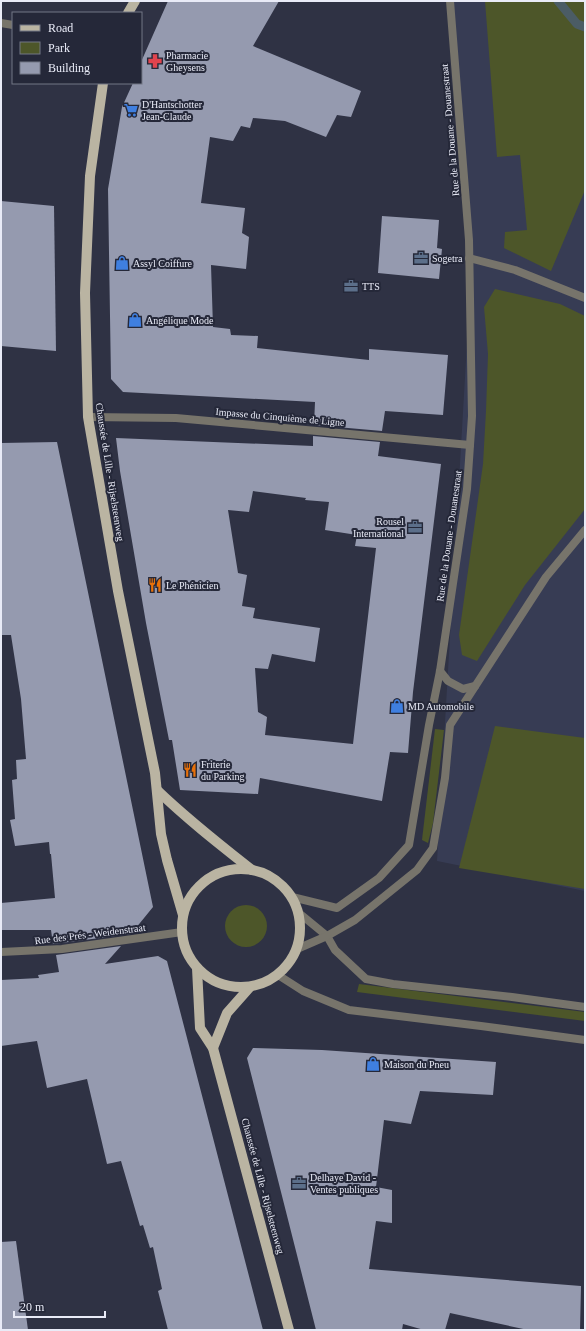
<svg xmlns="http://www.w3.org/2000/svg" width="586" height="1331" font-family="'Times New Roman',serif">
	<rect width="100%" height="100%" fill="#2f3244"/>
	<polygon fill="#373c54" points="451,1 585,1 585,891 437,861 470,291"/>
	<g fill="#4d5629">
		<polygon points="485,1 585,1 585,190 551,271 504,248 505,232 527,230 520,155 497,157"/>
		<polygon points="495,289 560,304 585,316 585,509 525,585 477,661 462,655 459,635 483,464 486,411 488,354 484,307"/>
		<polygon points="495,726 585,738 585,889 459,868"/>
		<polygon points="435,729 444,730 433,823 428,843 422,840"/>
		<circle cx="246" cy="926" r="21"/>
		<polygon points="359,984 585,1012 585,1021 357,992"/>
	</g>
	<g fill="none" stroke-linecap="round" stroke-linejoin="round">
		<polyline stroke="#4b5c65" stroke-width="9" points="558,1 577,24 585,27"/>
	</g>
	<g fill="#959aaf" fill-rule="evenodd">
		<polygon points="168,1 279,1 253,46 361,91 351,117 337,115 326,137 285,121 253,118 250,128 241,126 233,141 210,137 201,203 245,208 242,233 249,237 246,269 211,265 213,327 230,329 231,335 258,336 257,348 369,360 369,349 448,355 443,415 385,411 382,431 314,425 315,402 123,392 111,379 108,189 122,107 133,83 141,83 141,62"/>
		<polygon points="1,201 54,206 56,351 1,346"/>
		<polygon points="382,216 439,220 437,248 442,249 439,279 378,273"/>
		<path d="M313,436L380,442L378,456L441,464L413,692L408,753L390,752L382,801L260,778L258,794L180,790L172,740H169L146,623L120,471L116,438L313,446ZM253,491L306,498L305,500L329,502L325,530L357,535L355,546L376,548L353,744L265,735L267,717L258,712L255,668L268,669L272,654L315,662L320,628L253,618L255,608L242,606L247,575L238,573L228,510L249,512Z"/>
		<polygon points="57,442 153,907 131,934 53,944 51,930 1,930 1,903 55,898 51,854 50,854 49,842 15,846 10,820 15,819 12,780 17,779 16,760 26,759 21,699 11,635 1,635 1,443"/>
		<polygon points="121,946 105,964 158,956 167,961 263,1330 168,1330 158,1291 162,1289 153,1247 150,1248 143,1225 140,1226 121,1161 107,1164 87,1079 47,1088 37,1041 1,1046 1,980 39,978 38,975 59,972 56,955"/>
		<polygon points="253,1048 322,1050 496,1062 493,1095 420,1091 411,1124 384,1120 376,1187 392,1190 392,1223 376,1221 369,1269 581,1286 580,1330 528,1330 450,1313 445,1330 424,1330 403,1324 402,1330 316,1330 247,1058"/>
		<polygon points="16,1241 28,1330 1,1330 1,1242"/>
	</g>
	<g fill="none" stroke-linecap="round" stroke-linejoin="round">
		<g stroke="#77746b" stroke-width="8">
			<polyline points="1,23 13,25"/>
			<polyline points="469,258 515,270 585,298"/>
			<polyline points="88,417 176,418 470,445"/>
			<polyline points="440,671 448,681 463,689 475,686"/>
			<polyline points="292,897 337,908 379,878 409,845 429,725 440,671 467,489 472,416 469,240 450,1"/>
			<polyline points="299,913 327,936 335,950 366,979 393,984 512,997 585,1007"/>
			<polyline points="297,949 327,936 355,920 417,870 433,848 445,778 450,725 546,577 585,530"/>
			<polyline points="1,952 62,949 182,932"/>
			<polyline points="278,975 303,991 349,1010 481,1026 585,1040"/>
		</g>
		<g stroke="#bab4a2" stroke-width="10">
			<polyline points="128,13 135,1"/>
			<polyline points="103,83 90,176 85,293 88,417 118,591 155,773 161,834 167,860 183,915"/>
			<path d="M157,790C187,819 219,844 252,870"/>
			<circle cx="241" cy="928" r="59"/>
			<polyline points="197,968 200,1028 213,1048 289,1330"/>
			<polyline points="213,1048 227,1013 250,987"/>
		</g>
	</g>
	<defs>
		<symbol id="pharmacy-bare" viewBox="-9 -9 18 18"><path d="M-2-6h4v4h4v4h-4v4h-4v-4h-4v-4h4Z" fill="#e0444e" stroke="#252839" stroke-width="2.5" paint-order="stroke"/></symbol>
		<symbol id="supermarket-bare" viewBox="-9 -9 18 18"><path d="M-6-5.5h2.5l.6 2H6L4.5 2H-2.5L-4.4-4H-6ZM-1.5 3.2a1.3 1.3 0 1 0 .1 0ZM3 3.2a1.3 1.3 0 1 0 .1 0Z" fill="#3f7fe0" stroke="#252839" stroke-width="2.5" paint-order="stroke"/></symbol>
		<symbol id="office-bare" viewBox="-9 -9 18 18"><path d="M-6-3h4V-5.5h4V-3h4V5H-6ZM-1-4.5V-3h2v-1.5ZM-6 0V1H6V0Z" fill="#5c6f8a" stroke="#252839" stroke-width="2.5" paint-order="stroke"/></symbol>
		<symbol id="shop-bare" viewBox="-9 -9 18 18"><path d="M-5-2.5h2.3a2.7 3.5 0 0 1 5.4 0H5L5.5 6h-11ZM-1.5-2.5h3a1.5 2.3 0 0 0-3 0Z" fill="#3f7fe0" stroke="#252839" stroke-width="2.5" paint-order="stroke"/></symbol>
		<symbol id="restaurant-bare" viewBox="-9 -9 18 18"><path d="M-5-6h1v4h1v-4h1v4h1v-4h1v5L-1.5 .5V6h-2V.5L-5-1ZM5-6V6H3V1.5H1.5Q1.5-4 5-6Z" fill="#e8710a" stroke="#252839" stroke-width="2.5" paint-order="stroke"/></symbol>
	</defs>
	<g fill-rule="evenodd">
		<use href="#pharmacy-bare" x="145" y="51" width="20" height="20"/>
		<use href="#supermarket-bare" x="121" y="100" width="20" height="20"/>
		<use href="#office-bare" x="411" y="248" width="20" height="20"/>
		<use href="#shop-bare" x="112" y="253" width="20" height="20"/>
		<use href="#office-bare" x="341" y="276" width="20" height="20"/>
		<use href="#shop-bare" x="125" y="310" width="20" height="20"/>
		<use href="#office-bare" x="405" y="517" width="20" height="20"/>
		<use href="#restaurant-bare" x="145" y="575" width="20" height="20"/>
		<use href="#shop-bare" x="387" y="696" width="20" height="20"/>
		<use href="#restaurant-bare" x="180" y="760" width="20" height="20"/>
		<use href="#shop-bare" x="363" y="1054" width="20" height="20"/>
		<use href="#office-bare" x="289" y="1173" width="20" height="20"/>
	</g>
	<g text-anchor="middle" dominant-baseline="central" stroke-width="4" stroke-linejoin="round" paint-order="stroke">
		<g font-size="10" fill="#e9ebf7" stroke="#252839" text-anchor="start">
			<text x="166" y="55">Pharmacie<tspan x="166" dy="12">Gheysens</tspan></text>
			<text x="142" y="104">D'Hantschotter<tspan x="142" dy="12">Jean-Claude</tspan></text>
			<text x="432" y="258">Sogetra</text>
			<text x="133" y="263">Assyl Coiffure</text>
			<text x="362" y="286">TTS</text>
			<text x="146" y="320">Angélique Mode</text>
			<text x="404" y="521" text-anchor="end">Rousel<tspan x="404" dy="12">International</tspan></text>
			<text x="166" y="585">Le Phénicien</text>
			<text x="408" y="706">MD Automobile</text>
			<text x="201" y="764">Friterie<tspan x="201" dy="12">du Parking</tspan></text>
			<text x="384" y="1064">Maison du Pneu</text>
			<text x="310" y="1177">Delhaye David -<tspan x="310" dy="12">Ventes publiques</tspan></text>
		</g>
		<g font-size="10" fill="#e9ebf7" stroke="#252839">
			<text transform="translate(450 130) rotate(-95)">Rue de la Douane - Douanestraat</text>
			<text transform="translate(280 417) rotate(5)">Impasse du Cinquième de Ligne</text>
			<text transform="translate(110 472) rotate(81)">Chaussée de Lille - Rijselsteenweg</text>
			<text transform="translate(449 536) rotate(-82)">Rue de la Douane - Douanestraat</text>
			<text transform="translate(90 934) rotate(-7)">Rue des Prés - Weidenstraat</text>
			<text transform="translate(263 1186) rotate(75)">Chaussée de Lille - Rijselsteenweg</text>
		</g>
	</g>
	<rect width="586" height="1331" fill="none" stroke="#e9ebf7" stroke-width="4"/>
	<rect x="12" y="12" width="130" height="72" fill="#252839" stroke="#737685"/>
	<rect x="20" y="25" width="20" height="6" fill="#bab4a2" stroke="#737685"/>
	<text x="48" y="32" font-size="12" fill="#e9ebf7">Road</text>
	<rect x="20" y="42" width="20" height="12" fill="#4d5629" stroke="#737685"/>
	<text x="48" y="52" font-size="12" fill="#e9ebf7">Park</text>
	<rect x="20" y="62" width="20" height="12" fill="#959aaf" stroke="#737685"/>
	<text x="48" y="72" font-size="12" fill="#e9ebf7">Building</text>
	<path d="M14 1311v6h91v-6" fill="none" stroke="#e9ebf7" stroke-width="2"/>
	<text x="20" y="1311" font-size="12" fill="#e9ebf7" stroke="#252839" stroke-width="3" paint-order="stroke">20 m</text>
</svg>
